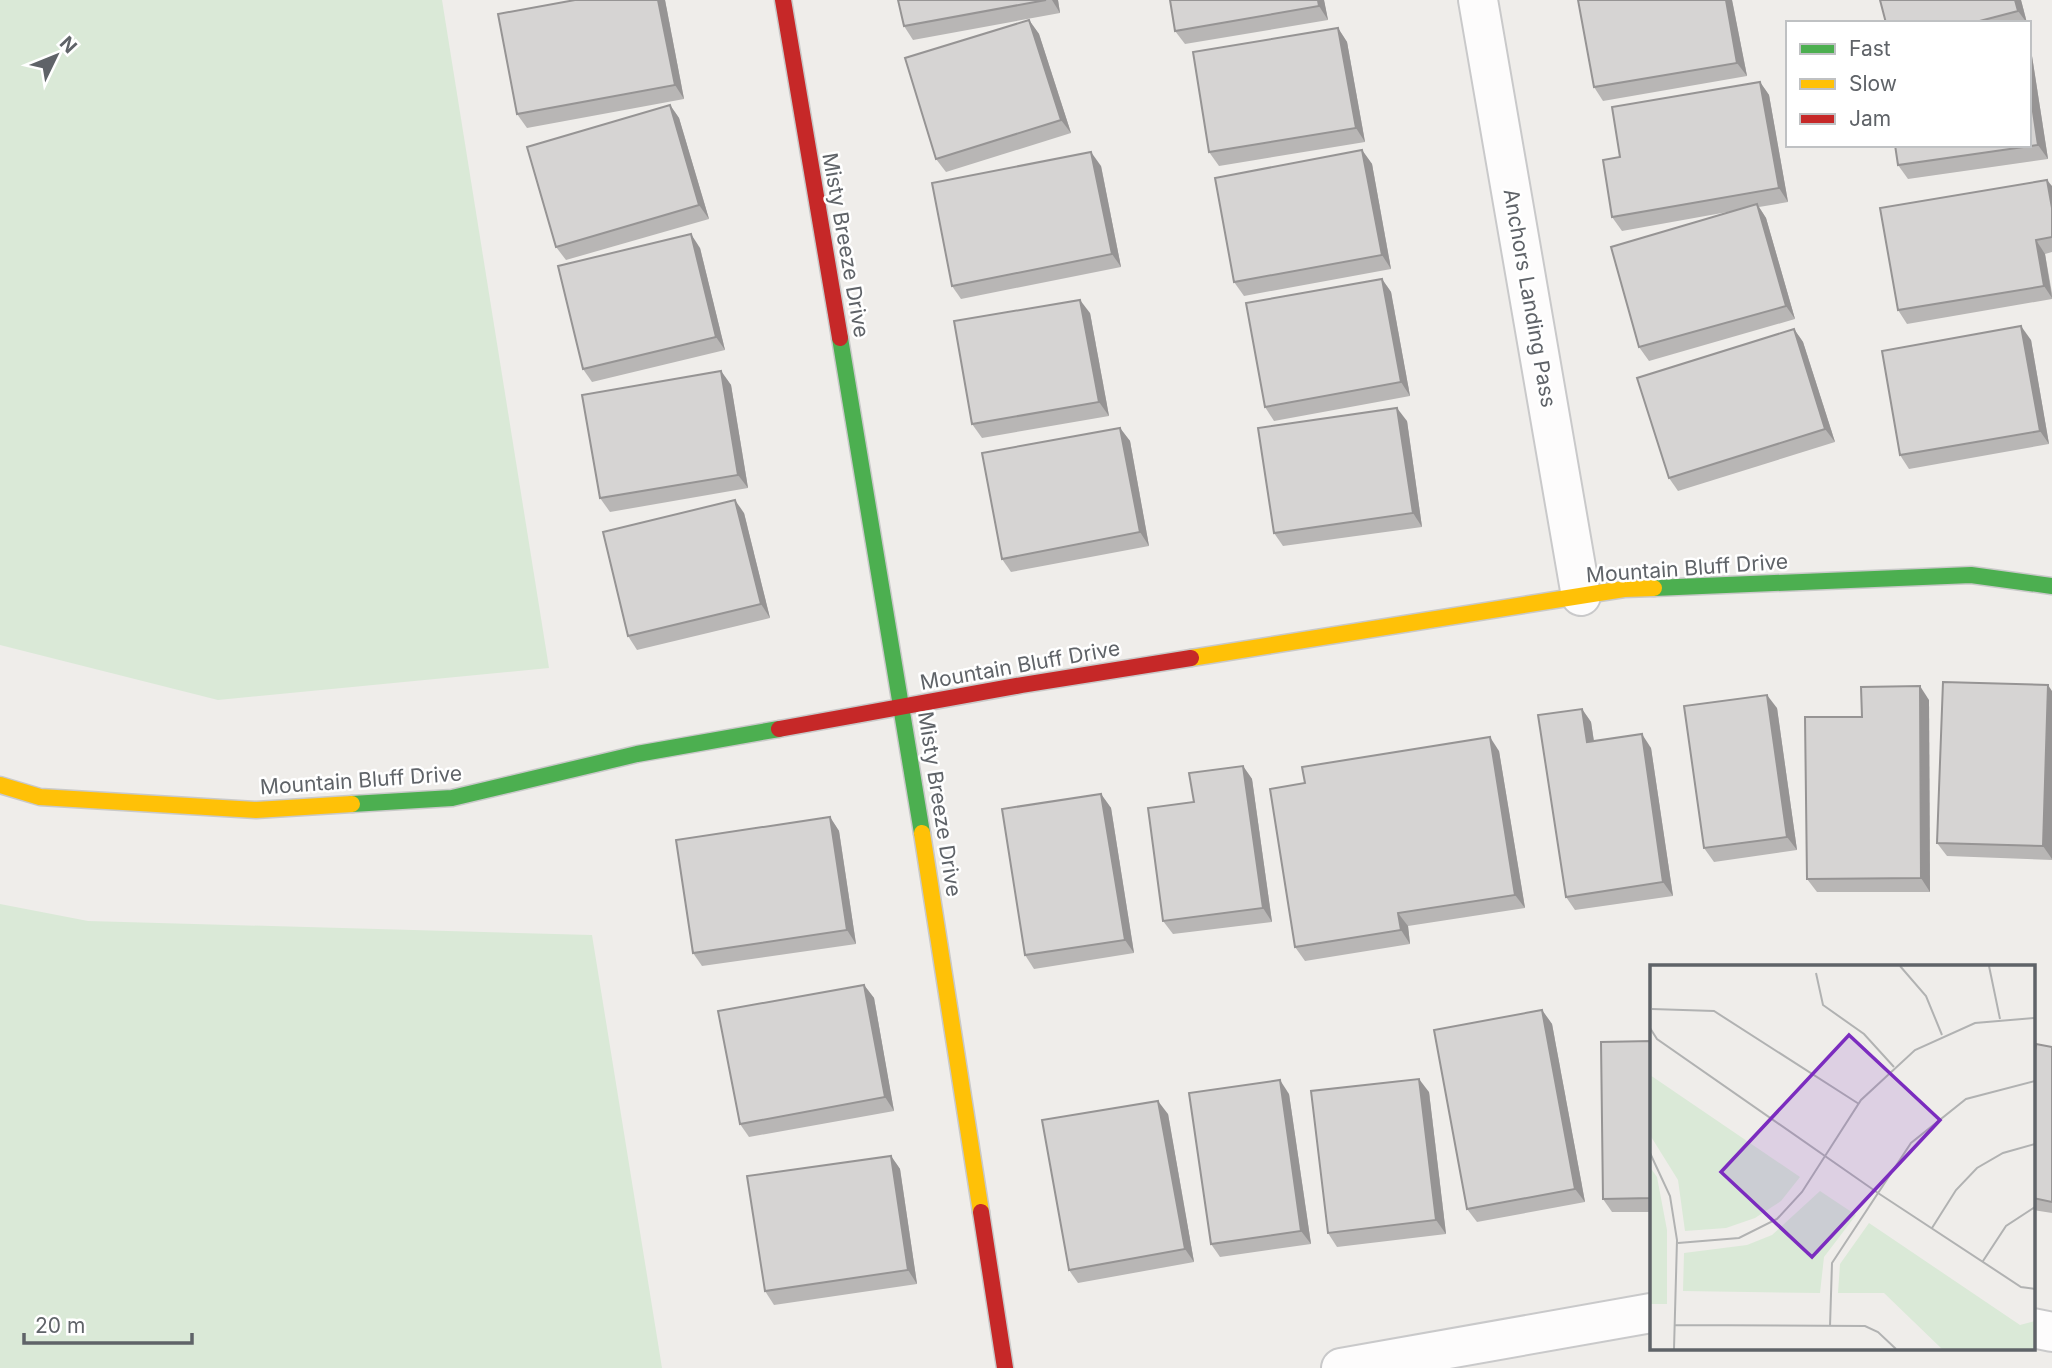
<svg xmlns="http://www.w3.org/2000/svg" width="2052" height="1368" font-family="Inter,sans-serif">
	<rect width="100%" height="100%" fill="#efedea"/>
	<g fill="#dae9d7">
		<polygon points="0,0 442,0 549,668 218,700 0,645"/>
		<polygon points="0,904 88,921 592,935 662,1368 0,1368"/>
	</g>
	<g fill="none" stroke-linecap="round" stroke-linejoin="round">
		<defs>
			<g id="street">
				<polyline points="1478,0 1581,596"/>
				<polyline points="2033,1328 2052,1332"/>
				<polyline points="1341,1368 1651,1313"/>
			</g>
			<g id="fast">
				<polyline points="840,338 922,833"/>
				<polyline points="1654,588 1971,575 2052,586"/>
				<polyline points="352,804 452,798 637,754 779,729"/>
			</g>
			<g id="slow">
				<polyline points="1191,658 1624,589 1654,588"/>
				<polyline points="0,785 40,797 256,810 352,804"/>
				<polyline points="922,833 981,1212"/>
			</g>
			<g id="jam">
				<polyline points="783,0 840,338"/>
				<polyline points="779,729 1022,685 1191,658"/>
				<polyline points="981,1212 1005,1368"/>
			</g>
		</defs>
		<use href="#street" stroke="#c9c9ca" stroke-width="42"/>
		<use href="#fast" stroke="#c9c9c9" stroke-width="19"/>
		<use href="#slow" stroke="#c9c9c9" stroke-width="19"/>
		<use href="#jam" stroke="#c9c9c9" stroke-width="19"/>
		<use href="#street" stroke="#fdfcfc" stroke-width="38"/>
		<use href="#fast" stroke="#4caf50" stroke-width="16"/>
		<use href="#slow" stroke="#ffc107" stroke-width="16"/>
		<use href="#jam" stroke="#c62828" stroke-width="16"/>
	</g>
	<g fill="#b8b6b5">
		<polygon points="665,0 684,99 527,128 517,114"/>
		<polygon points="898,0 1058,0 1060,13 913,40 904,26"/>
		<polygon points="1170,0 1324,0 1328,20 1185,44 1175,31"/>
		<polygon points="1578,0 1732,0 1747,76 1603,101 1594,87"/>
		<polygon points="1880,0 2021,0 2027,23 1886,23"/>
		<polygon points="1029,20 1039,34 1071,133 946,172 936,159"/>
		<polygon points="1338,28 1347,42 1365,142 1219,166 1209,152"/>
		<polygon points="2032,56 2048,159 1908,179 1898,165"/>
		<polygon points="1760,82 1769,95 1788,202 1759,207 1766,218 1795,319 1649,361 1639,347 1733,211 1622,231 1612,217 1620,157"/>
		<polygon points="670,105 679,118 709,219 566,260 556,247"/>
		<polygon points="1362,150 1372,164 1391,269 1244,296 1234,282"/>
		<polygon points="1101,166 1121,267 961,299 952,286"/>
		<polygon points="2052,186 2052,252 2045,254 2052,293 2052,299 1907,324 1898,310"/>
		<polygon points="700,248 725,350 592,382 583,369"/>
		<polygon points="1382,279 1391,292 1410,396 1274,421 1265,407"/>
		<polygon points="1090,313 1109,416 982,438 972,424"/>
		<polygon points="1794,329 1803,342 1835,442 1678,491 1669,478"/>
		<polygon points="2031,340 2049,444 1909,469 1900,455"/>
		<polygon points="721,371 731,385 748,488 610,512 600,498"/>
		<polygon points="1407,421 1422,527 1283,546 1274,533"/>
		<polygon points="1120,428 1130,441 1149,546 1011,572 1002,559"/>
		<polygon points="744,513 770,618 637,650 628,636"/>
		<polygon points="2052,691 2052,860 1947,856 1937,843"/>
		<polygon points="1929,700 1930,892 1817,892 1807,879 1862,717"/>
		<polygon points="1777,708 1797,850 1714,862 1704,848"/>
		<polygon points="1582,709 1591,722 1594,741 1651,748 1673,896 1575,910 1566,897"/>
		<polygon points="1499,751 1525,908 1408,926 1410,944 1305,961 1295,947"/>
		<polygon points="1243,766 1252,779 1272,922 1173,934 1163,921 1194,802"/>
		<polygon points="1101,794 1111,808 1134,953 1034,969 1025,955"/>
		<polygon points="830,817 839,831 856,944 702,966 693,953"/>
		<polygon points="864,985 874,998 894,1111 749,1137 740,1124"/>
		<polygon points="1542,1010 1552,1024 1585,1202 1477,1222 1467,1209"/>
		<polygon points="1651,1041 1651,1212 1612,1212 1603,1199"/>
		<polygon points="2052,1047 2052,1213 2033,1210 2033,1063"/>
		<polygon points="1429,1092 1446,1234 1337,1247 1328,1233"/>
		<polygon points="1289,1094 1311,1244 1220,1257 1211,1244"/>
		<polygon points="1168,1114 1194,1262 1078,1283 1069,1270"/>
		<polygon points="891,1156 900,1169 917,1284 774,1305 765,1291"/>
	</g>
	<g fill="#969494">
		<polygon points="658,0 665,0 684,99 675,85"/>
		<polygon points="1052,0 1058,0 1060,13"/>
		<polygon points="1318,0 1324,0 1328,20 1319,6"/>
		<polygon points="1726,0 1732,0 1747,76 1737,63"/>
		<polygon points="2015,0 2021,0 2027,23 2018,11"/>
		<polygon points="1029,20 1039,34 1071,133 1061,120"/>
		<polygon points="1338,28 1347,42 1365,142 1356,128"/>
		<polygon points="2029,51 2032,56 2048,159 2038,145 2029,85"/>
		<polygon points="1760,82 1769,95 1788,202 1779,188"/>
		<polygon points="670,105 679,118 709,219 699,205"/>
		<polygon points="1362,150 1372,164 1391,269 1382,255"/>
		<polygon points="1091,152 1101,166 1121,267 1112,254"/>
		<polygon points="2047,180 2052,186 2052,208"/>
		<polygon points="1757,204 1766,218 1795,319 1786,306"/>
		<polygon points="691,234 700,248 725,350 716,337"/>
		<polygon points="2036,240 2045,254 2052,298 2044,286"/>
		<polygon points="1382,279 1391,292 1410,396 1401,382"/>
		<polygon points="1080,300 1090,313 1109,416 1099,402"/>
		<polygon points="2021,326 2031,340 2049,444 2040,431"/>
		<polygon points="1794,329 1803,342 1835,442 1825,429"/>
		<polygon points="721,371 731,385 748,488 738,475"/>
		<polygon points="1397,408 1407,421 1422,527 1413,513"/>
		<polygon points="1120,428 1130,441 1149,546 1140,532"/>
		<polygon points="735,500 744,513 770,618 761,604"/>
		<polygon points="2048,685 2052,691 2052,859 2043,846"/>
		<polygon points="1920,686 1929,700 1930,892 1921,878"/>
		<polygon points="1767,695 1777,708 1797,850 1787,837"/>
		<polygon points="1582,709 1591,722 1596,756 1587,742"/>
		<polygon points="1642,734 1651,748 1673,896 1663,882"/>
		<polygon points="1490,737 1499,751 1525,908 1515,895"/>
		<polygon points="1243,766 1252,779 1272,922 1263,908"/>
		<polygon points="1101,794 1111,808 1134,953 1125,940"/>
		<polygon points="830,817 839,831 856,944 847,930"/>
		<polygon points="1398,913 1408,926 1410,944 1401,930"/>
		<polygon points="864,985 874,998 894,1111 885,1097"/>
		<polygon points="1542,1010 1552,1024 1585,1202 1575,1189"/>
		<polygon points="1419,1079 1429,1092 1446,1234 1436,1220"/>
		<polygon points="1280,1080 1289,1094 1311,1244 1301,1231"/>
		<polygon points="1158,1101 1168,1114 1194,1262 1185,1249"/>
		<polygon points="891,1156 900,1169 917,1284 908,1270"/>
	</g>
	<g fill="#d6d4d3" stroke="#969494" stroke-width="2">
		<polygon points="575,0 658,0 675,85 517,114 498,14"/>
		<polygon points="898,0 1046,0 904,26"/>
		<polygon points="1170,0 1318,0 1319,6 1175,31"/>
		<polygon points="1578,0 1726,0 1737,63 1594,87"/>
		<polygon points="1880,0 2015,0 2018,11 1972,23 1886,23"/>
		<polygon points="1029,20 1061,120 936,159 905,58"/>
		<polygon points="1338,28 1356,128 1209,152 1193,52"/>
		<polygon points="1760,82 1779,188 1612,217 1603,160 1620,157 1612,107"/>
		<polygon points="2029,85 2038,145 1898,165 1895,145 2029,145"/>
		<polygon points="670,105 699,205 556,247 527,147"/>
		<polygon points="1362,150 1382,255 1234,282 1215,178"/>
		<polygon points="1091,152 1112,254 952,286 932,183"/>
		<polygon points="2047,180 2052,208 2052,237 2036,240 2044,286 1898,310 1880,208"/>
		<polygon points="1757,204 1786,306 1639,347 1611,247"/>
		<polygon points="691,234 716,337 583,369 558,266"/>
		<polygon points="1382,279 1401,382 1265,407 1246,303"/>
		<polygon points="1080,300 1099,402 972,424 954,321"/>
		<polygon points="2021,326 2040,431 1900,455 1882,351"/>
		<polygon points="1794,329 1825,429 1669,478 1637,378"/>
		<polygon points="721,371 738,475 600,498 582,395"/>
		<polygon points="1397,408 1413,513 1274,533 1258,428"/>
		<polygon points="1120,428 1140,532 1002,559 982,453"/>
		<polygon points="735,500 761,604 628,636 603,532"/>
		<polygon points="1943,682 2048,685 2043,846 1937,843"/>
		<polygon points="1920,686 1921,878 1807,879 1805,717 1862,717 1861,687"/>
		<polygon points="1767,695 1787,837 1704,848 1684,706"/>
		<polygon points="1582,709 1587,742 1642,734 1663,882 1566,897 1538,715"/>
		<polygon points="1490,737 1515,895 1398,913 1401,930 1295,947 1270,789 1305,783 1302,767"/>
		<polygon points="1243,766 1263,908 1163,921 1148,808 1194,802 1189,773"/>
		<polygon points="1101,794 1125,940 1025,955 1002,809"/>
		<polygon points="830,817 847,930 693,953 676,840"/>
		<polygon points="864,985 885,1097 740,1124 718,1011"/>
		<polygon points="1542,1010 1575,1189 1467,1209 1434,1030"/>
		<polygon points="1651,1041 1651,1198 1603,1199 1601,1042"/>
		<polygon points="2036,1044 2052,1047 2052,1202 2033,1198 2033,1063"/>
		<polygon points="1419,1079 1436,1220 1328,1233 1311,1091"/>
		<polygon points="1280,1080 1301,1231 1211,1244 1189,1093"/>
		<polygon points="1158,1101 1185,1249 1069,1270 1042,1120"/>
		<polygon points="891,1156 908,1270 765,1291 747,1176"/>
	</g>
	<g text-anchor="middle" dominant-baseline="central" stroke-width="5" stroke-linejoin="round" paint-order="stroke">
		<g font-size="21" fill="#5f6368" stroke="#fff">
			<text transform="translate(846 245) rotate(80)">Misty Breeze Drive</text>
			<text transform="translate(1530 298) rotate(80)">Anchors Landing Pass</text>
			<text transform="translate(1687 568) rotate(-4)">Mountain Bluff Drive</text>
			<text transform="translate(1020 665) rotate(-10)">Mountain Bluff Drive</text>
			<text transform="translate(361 780) rotate(-4)">Mountain Bluff Drive</text>
			<text transform="translate(940 804) rotate(81)">Misty Breeze Drive</text>
		</g>
	</g>
	<g transform="translate(1650 965)">
		<rect width="385" height="385" fill="#efedea"/>
		<path d="M0,110L150,212L131,236L105,253L76,263L35,266L28,215L0,170ZM0,202L7,212L17,265V339H0ZM170,226L206,250L174,292L170,328L33,326L34,288L97,280L122,270ZM219,258L370,360L385,356V384H292L234,328H188L190,299Z" fill="#dae9d7"/>
		<path fill="none" stroke="#b1b2b2" stroke-width="2" d="M250,1L276,31L292,70M339,1L350,54M166,8L173,40L214,69L244,102M0,12V63L7,74L228,228L371,322L385,324M2,44L64,46L209,139M0,188L20,231L27,275L24,384M282,263L306,225L327,203L353,188L385,179M28,278L89,273L127,254L152,227L211,135L265,85L325,58L385,53M333,296L356,261L385,242M24,360L215,361L228,367L246,384M180,361L182,298L261,178L316,134L385,116"/>
		<path fill="#7b2cbf" fill-opacity="0.15" stroke="#7b2cbf" stroke-width="3.5" d="M199,70L290,155L162,292L71,207Z"/>
		<rect width="385" height="385" fill="none" stroke="#5f6368" stroke-width="3.5"/>
	</g>
	<rect x="1786" y="21" width="245" height="126" fill="#ffffff" stroke="#bfc1c3" stroke-width="2"/>
	<rect x="1800" y="44" width="35" height="10" fill="#4caf50" stroke="#bfc1c3" stroke-width="2"/>
	<text x="1849" y="56" font-size="21" fill="#5f6368">Fast</text>
	<rect x="1800" y="79" width="35" height="10" fill="#ffc107" stroke="#bfc1c3" stroke-width="2"/>
	<text x="1849" y="91" font-size="21" fill="#5f6368">Slow</text>
	<rect x="1800" y="114" width="35" height="10" fill="#c62828" stroke="#bfc1c3" stroke-width="2"/>
	<text x="1849" y="126" font-size="21" fill="#5f6368">Jam</text>
	<g transform="translate(56 56) rotate(47)" stroke="#ffffff" stroke-width="5" paint-order="stroke">
	<path d="M0-5L12 26L0 18L-12 26Z" fill="#5f6368"/>
	<text y="-10" font-size="19" font-weight="bold" text-anchor="middle" fill="#5f6368">N</text>
	</g>
	<path d="M24 1333v10h168v-10" fill="none" stroke="#5f6368" stroke-width="3.5"/>
	<text x="35" y="1333" font-size="21" fill="#5f6368" stroke="#ffffff" stroke-width="5" paint-order="stroke">20 m</text>
</svg>
